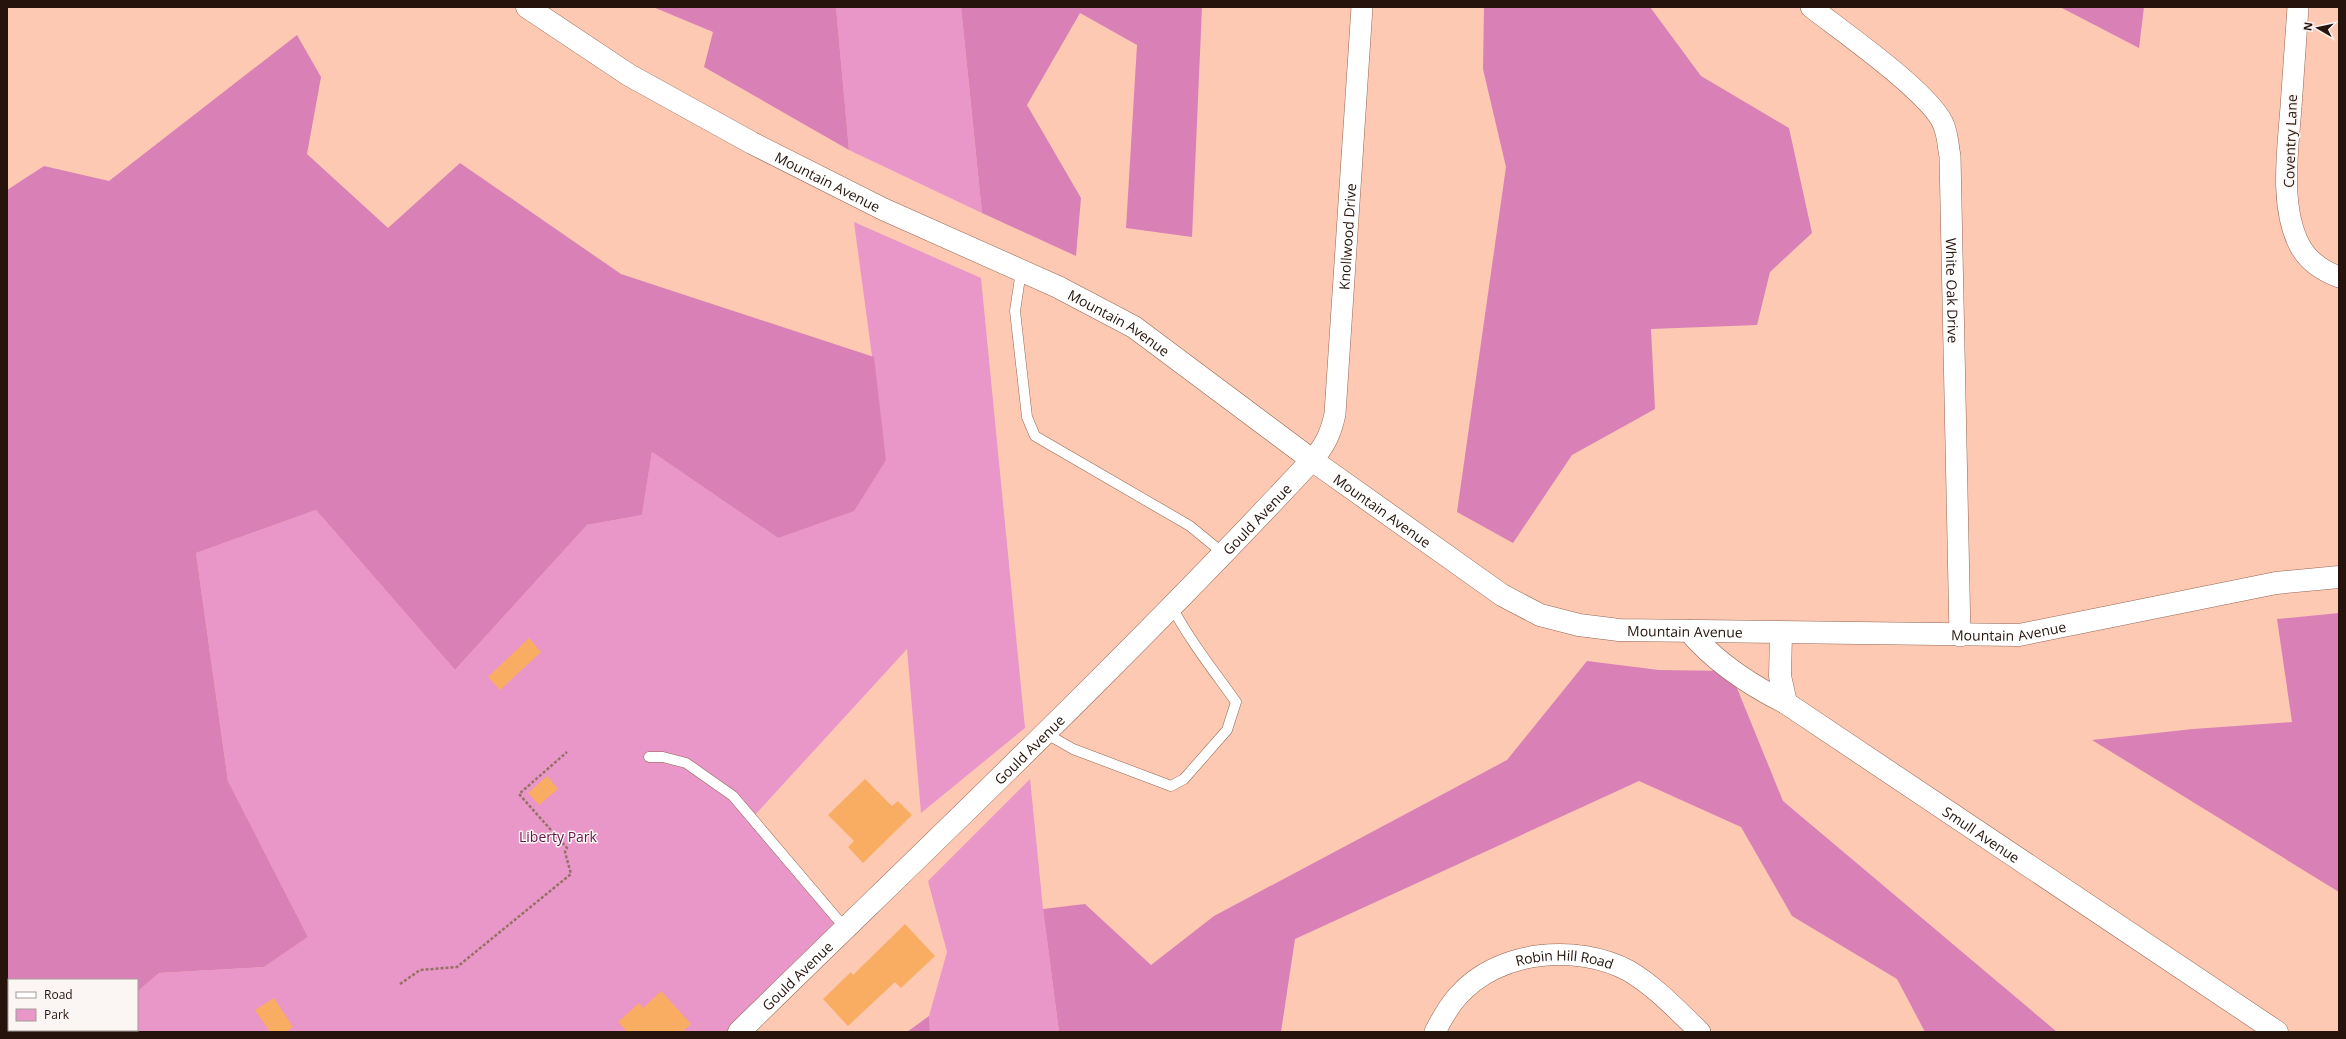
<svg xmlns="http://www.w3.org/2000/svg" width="2346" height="1039" font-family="'Open Sans',sans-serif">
	<rect width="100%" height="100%" fill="#fdc9b3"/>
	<g fill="#e996c8">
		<polygon points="836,7 961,7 982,213 849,150"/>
		<polygon points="854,222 981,278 1025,728 921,813 907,649 754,816 848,926 734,1032 90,1032 93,1030 137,1030 137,992 159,973 264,967 308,937 228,781 196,553 316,510 455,670 587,525 642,515 652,452 778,538 886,460"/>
		<polygon points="1030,779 1043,909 1059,1032 930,1032 929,1016 947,952 928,881"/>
	</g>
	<g fill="#d981b7">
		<polygon points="653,7 836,7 849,150 704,67 713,32"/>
		<polygon points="961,7 1202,7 1192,237 1126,228 1137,45 1080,13 1027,105 1081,198 1076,256 982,213"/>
		<polygon points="1484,7 1650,7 1701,76 1789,128 1812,233 1770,272 1757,325 1651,329 1655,409 1572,455 1513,543 1457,512 1506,167 1483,69"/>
		<polygon points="2060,7 2144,7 2139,48"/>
		<polygon points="297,35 321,77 307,154 388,228 460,163 621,274 874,357 886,460 854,511 778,538 652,452 642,515 587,525 455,670 316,510 196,553 228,781 308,937 264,967 159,973 137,992 137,980 9,980 9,1030 93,1030 90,1032 7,1032 7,190 44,166 109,181"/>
		<polygon points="2339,613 2339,892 2092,740 2193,729 2292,722 2277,619"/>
		<polygon points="1587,661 1659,670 1730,671 1783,801 2057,1032 1925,1032 1897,979 1792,916 1741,827 1639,781 1295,939 1281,1032 1059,1032 1043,909 1085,904 1151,965 1214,916 1507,760"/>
		<polygon points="929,1016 930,1032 907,1032"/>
	</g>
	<g fill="#f9ad63">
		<polygon points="529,638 541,652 500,690 488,677"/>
		<polygon points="547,776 558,789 539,805 528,793"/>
		<polygon points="865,779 892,806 898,801 912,815 863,863 848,847 854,841 828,815"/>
		<polygon points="905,924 935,956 901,988 895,982 848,1026 823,999 851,972 853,975"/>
		<polygon points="661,991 691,1024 682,1032 627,1032 618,1022 639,1003 643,1008"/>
		<polygon points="274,998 293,1027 286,1032 270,1032 255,1010"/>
	</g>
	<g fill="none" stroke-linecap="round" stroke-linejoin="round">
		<defs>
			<g id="service">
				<polyline points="1021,271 1015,311 1027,417 1035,436 1190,526 1224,554"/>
				<path d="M1045,733L1073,749L1171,786L1184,779L1227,730L1236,702C1214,671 1190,641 1172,607"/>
				<polyline points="649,757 663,757 686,763 733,796 845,928"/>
			</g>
			<g id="minor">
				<path id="s1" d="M1811,7C1840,30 1934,95 1944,126C1948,136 1948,147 1950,156L1960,636"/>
				<path d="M2298,7C2296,40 2293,74 2291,107C2288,149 2279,207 2300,246C2308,261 2323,271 2339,277"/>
				<path id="s2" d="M1312,460C1325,446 1331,433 1335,414L1362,7"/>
				<path id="s3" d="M1435,1032C1441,1020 1449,1006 1458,996C1498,950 1577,943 1629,971C1656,987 1678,1011 1700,1032"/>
			</g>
			<g id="tertiary">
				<path id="s4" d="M527,7L629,75L752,143L883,209L1058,287L1134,327L1312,460L1502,595L1540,615L1579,625L1619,630L2019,635L2276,583L2339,577"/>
				<path id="s5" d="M1689,631C1715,662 1750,685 1786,703L2277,1032"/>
				<polyline points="1781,633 1780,676 1786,703"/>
				<path id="s6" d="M739,1032C932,843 1128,658 1312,460"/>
			</g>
		</defs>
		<use href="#service" stroke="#946653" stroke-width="11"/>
		<use href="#minor" stroke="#946653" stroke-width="22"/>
		<use href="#tertiary" stroke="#946653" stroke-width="23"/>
		<polyline stroke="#967263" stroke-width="2.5" stroke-dasharray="3 2" stroke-linecap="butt" points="400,984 420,970 457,967 571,874 565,852 567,848 519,794 567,752"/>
		<use href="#service" stroke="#fff" stroke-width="10"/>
		<use href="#minor" stroke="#fff" stroke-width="21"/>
		<use href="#tertiary" stroke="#fff" stroke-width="22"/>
	</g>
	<g text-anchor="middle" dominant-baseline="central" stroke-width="3" stroke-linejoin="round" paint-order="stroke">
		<g font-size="14" fill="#26140c" stroke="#fbf5f3">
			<text transform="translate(2290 141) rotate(-88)">Coventry Lane</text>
			<text stroke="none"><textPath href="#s4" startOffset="348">Mountain Avenue</textPath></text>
			<text stroke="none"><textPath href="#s2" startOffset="230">Knollwood Drive</textPath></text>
			<text stroke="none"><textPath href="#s1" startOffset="345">White Oak Drive</textPath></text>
			<text stroke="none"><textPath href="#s4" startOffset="672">Mountain Avenue</textPath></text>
			<text stroke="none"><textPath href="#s4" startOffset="996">Mountain Avenue</textPath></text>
			<text stroke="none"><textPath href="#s6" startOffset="729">Gould Avenue</textPath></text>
			<text stroke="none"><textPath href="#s4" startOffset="1656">Mountain Avenue</textPath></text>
			<text stroke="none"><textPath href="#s4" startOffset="1332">Mountain Avenue</textPath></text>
			<text stroke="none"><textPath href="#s6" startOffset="405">Gould Avenue</textPath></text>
			<text stroke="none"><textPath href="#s5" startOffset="357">Smull Avenue</textPath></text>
			<text stroke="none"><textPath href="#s3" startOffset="161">Robin Hill Road</textPath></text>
			<text stroke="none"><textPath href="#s6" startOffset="81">Gould Avenue</textPath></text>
		</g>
		<g font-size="14" fill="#65174d" stroke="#fbf5f3">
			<text x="558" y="836">Liberty Park</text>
		</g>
	</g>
	<rect width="2346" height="1039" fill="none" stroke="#26140c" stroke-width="16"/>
	<rect x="8" y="979" width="130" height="52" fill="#fbf5f3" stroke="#a69b97"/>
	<rect x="16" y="992" width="20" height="6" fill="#ffffff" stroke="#a69b97"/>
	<text x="44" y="999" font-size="12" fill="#26140c">Road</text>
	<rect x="16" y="1009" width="20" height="12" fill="#e996c8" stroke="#a69b97"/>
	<text x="44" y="1019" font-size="12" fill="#26140c">Park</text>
	<g transform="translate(2318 28) rotate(279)" stroke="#fbf5f3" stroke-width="3" paint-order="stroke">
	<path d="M0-3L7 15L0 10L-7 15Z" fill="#26140c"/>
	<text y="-6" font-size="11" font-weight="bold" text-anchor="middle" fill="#26140c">N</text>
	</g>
</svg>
